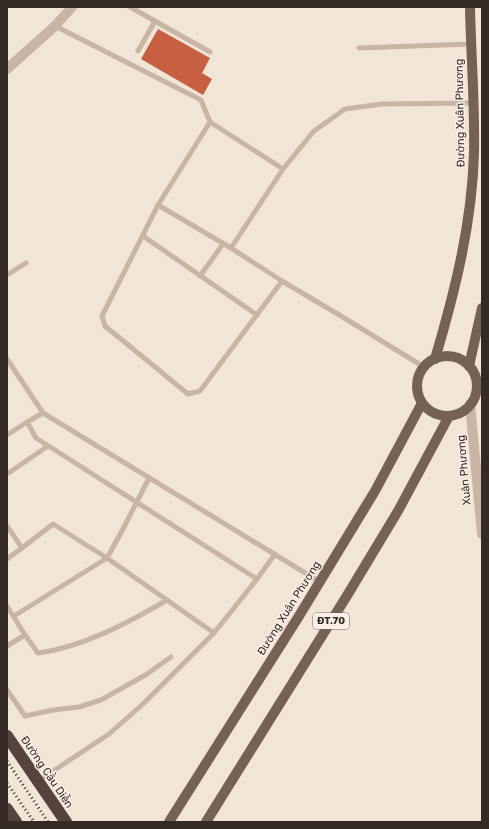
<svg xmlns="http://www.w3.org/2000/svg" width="489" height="829" font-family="Rubik,sans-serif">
	<rect width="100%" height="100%" fill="#f1e5d8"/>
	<polygon fill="#c66041" points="158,29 210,58 202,73 212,79 203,95 141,59"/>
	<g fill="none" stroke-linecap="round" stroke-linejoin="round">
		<polyline stroke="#b49f8f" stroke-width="2.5" stroke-dasharray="2 2" stroke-linecap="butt" points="476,380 482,379"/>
		<g stroke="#c9b5a5" stroke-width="5">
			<polyline points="130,7 210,52"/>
			<polyline points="55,26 201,100 210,122 283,169"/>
			<polyline points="359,48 471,44"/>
			<polyline points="138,51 155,21"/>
			<polyline points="210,122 158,205 102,316 105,326 188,394 200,391 282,281"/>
			<polyline points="158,205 231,248 282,281 341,316 424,367"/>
			<polyline points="143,236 257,315"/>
			<polyline points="231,248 283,169 314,131 345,109 382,104 473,103"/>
			<polyline points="7,275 26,263"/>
			<polyline points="200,276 223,244"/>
			<polyline points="7,359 43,413 27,422 36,438 257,579 214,633 143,704 109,734 38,781"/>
			<polyline points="43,413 320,582"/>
			<polyline points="7,435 27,422"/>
			<polyline points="7,474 48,446"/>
			<polyline points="7,526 22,548 53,524 107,558 214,633"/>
			<polyline points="7,559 22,548"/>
			<polyline points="257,579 275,554"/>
			<polyline points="7,606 25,635"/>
			<polyline points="14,616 107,558 123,529 149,478"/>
			<path d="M7,646L25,635L38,653C83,647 128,623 167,600"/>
			<polyline points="7,690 25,716 53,710 79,707 101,700 147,674 171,657"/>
		</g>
		<g stroke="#c9b5a5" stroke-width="10">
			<polyline points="7,69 55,26 72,7"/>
			<polyline points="470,404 482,534"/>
		</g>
		<g stroke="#766157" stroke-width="10">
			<circle cx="447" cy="386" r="30"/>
			<path d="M435,359C455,291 472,224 474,153C475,104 471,56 470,7"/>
			<polyline points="469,366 482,308"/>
			<polyline points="169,822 299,616 375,491 422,403"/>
			<polyline points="206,822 348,594 398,511 449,416"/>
		</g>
		<g stroke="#55443d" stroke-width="12">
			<polyline points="7,736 66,822"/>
			<polyline points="7,809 16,822"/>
		</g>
		<g stroke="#342a26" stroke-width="3" stroke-dasharray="1 3" stroke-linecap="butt">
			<polyline points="7,761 48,822"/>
			<polyline points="7,783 34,822"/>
		</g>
	</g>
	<g text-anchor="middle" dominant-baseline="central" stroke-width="3" stroke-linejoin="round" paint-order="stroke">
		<rect fill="#f9efe4" stroke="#6f655f" stroke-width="1" x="313" y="613" width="36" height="16" rx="3"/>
		<g font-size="10" font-weight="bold" fill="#342a26">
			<text x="331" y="621">ĐT.70</text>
		</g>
		<g font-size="11" fill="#342a26" stroke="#f9efe4">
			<text transform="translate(460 113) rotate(-91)">Đường Xuân Phương</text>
			<text transform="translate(464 470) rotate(-95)">Xuân Phương</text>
			<text transform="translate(289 608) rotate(-58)">Đường Xuân Phương</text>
			<text transform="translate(47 772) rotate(56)">Đường Cầu Diễn</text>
		</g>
	</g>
	<rect width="489" height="829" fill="none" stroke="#342a26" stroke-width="16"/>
</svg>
